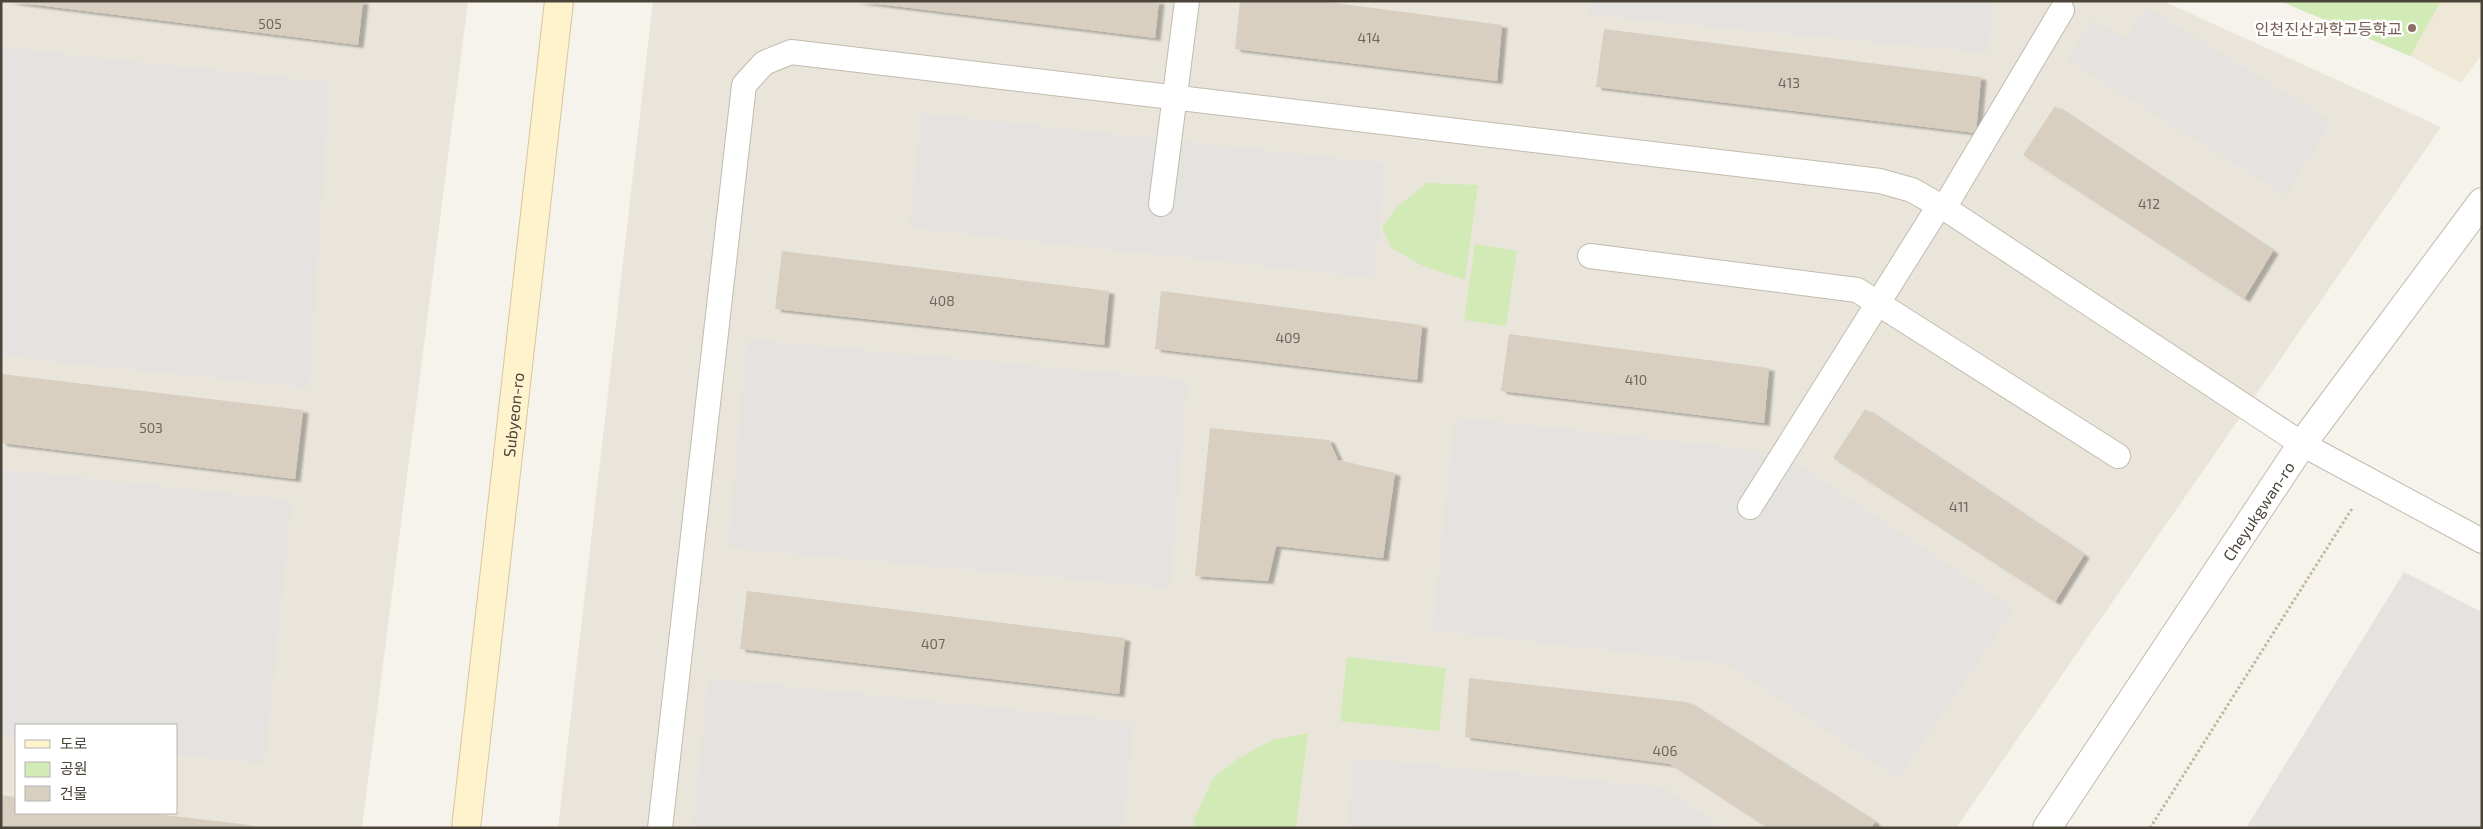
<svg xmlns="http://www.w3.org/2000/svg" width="2483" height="829" font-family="'Exo 2','Noto Sans KR',sans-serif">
	<defs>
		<filter id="shadow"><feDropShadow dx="5.5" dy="3" stdDeviation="1" flood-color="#0004"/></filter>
	</defs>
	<rect width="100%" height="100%" fill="#f6f3ec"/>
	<g fill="#eae5da" fill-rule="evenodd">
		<path d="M1,1H468L362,828H1ZM16,725H176V813H16Z"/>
		<polygon points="653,1 2163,1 2441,127 1956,828 558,828"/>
	</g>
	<polygon fill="#efe8d6" points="2280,1 2482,1 2482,54 2461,83 2410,56"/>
	<g fill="#d2eab5">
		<polygon points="2280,1 2441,1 2410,56"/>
		<polygon points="1427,183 1478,185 1465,280 1423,266 1391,248 1382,227 1397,207"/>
		<polygon points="1475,244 1517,251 1506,326 1464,320"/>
		<polygon points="1347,657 1446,668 1439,731 1340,721"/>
		<polygon points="1308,733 1296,828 1195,828 1193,821 1213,778 1236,760 1272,740"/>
	</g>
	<g fill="#e5e3e0">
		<polygon points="1590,1 1993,1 1988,53 1589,15"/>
		<polygon points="2146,7 2332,121 2286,196 2067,60 2093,18 2126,39"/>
		<polygon points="1,47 330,82 309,388 1,356"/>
		<polygon points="921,113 1386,163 1374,278 909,228"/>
		<polygon points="747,339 1188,380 1170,588 728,548"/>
		<polygon points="1455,417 1783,453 2014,609 1898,779 1727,664 1432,630"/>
		<polygon points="1,469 292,500 265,764 176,755 176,725 16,725 16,738 1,737"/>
		<polygon points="2404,572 2482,612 2482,828 2246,828"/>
		<polygon points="708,678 1134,722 1123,828 693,828"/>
		<polygon points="1354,758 1664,787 1724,828 1347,828"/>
	</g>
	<g fill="#d8cfc1" filter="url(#shadow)">
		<polygon points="5,1 363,1 358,45"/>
		<polygon points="854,1 1159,1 1155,38"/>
		<polygon points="1240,1 1320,1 1502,25 1497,81 1235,49"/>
		<polygon points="1604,29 1981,77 1976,133 1596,87"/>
		<polygon points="2055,106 2273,251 2244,299 2023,155"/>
		<polygon points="782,251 1109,291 1104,345 775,309"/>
		<polygon points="1161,291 1422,325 1417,380 1155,349"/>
		<polygon points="1509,334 1769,368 1764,423 1501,391"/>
		<polygon points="1,374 303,410 295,479 1,443"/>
		<polygon points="1865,409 2084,555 2055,602 1833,458"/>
		<polygon points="1210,428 1329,440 1338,460 1395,473 1383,558 1276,546 1268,581 1195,576"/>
		<polygon points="747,591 1125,638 1119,694 740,649"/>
		<polygon points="1469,678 1687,702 1875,822 1871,828 1768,828 1670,764 1465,737"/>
		<polygon points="1,795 16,797 16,813 147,813 250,825 249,828 1,828"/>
	</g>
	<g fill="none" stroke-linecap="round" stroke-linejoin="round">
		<defs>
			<g id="service">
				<polyline points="1161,204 1187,1"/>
				<polyline points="1944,208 2062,10"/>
				<polyline points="1590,256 1857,290 2118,456"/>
				<polyline points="1750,507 1939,206"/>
				<polyline points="660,828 744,85 764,63 791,52 1880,181 1912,190 1949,211 2302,444 2482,541"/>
			</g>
			<g id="tertiary">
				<path id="s1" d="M2047,828L2302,444L2482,202"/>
			</g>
			<g id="secondary">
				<path id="s2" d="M466,828L559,1"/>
			</g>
		</defs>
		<use href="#service" stroke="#c2bbae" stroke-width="26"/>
		<use href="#tertiary" stroke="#c2bbae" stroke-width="30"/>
		<use href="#secondary" stroke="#d6c79b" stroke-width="30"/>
		<polyline stroke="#c4b79f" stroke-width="3" stroke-dasharray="2.5 2.5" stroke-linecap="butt" points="2150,828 2353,507"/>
		<use href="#service" stroke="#fff" stroke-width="24"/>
		<use href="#tertiary" stroke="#fff" stroke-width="28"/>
		<use href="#secondary" stroke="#fff3cd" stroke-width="28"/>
	</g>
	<circle fill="#8d6e63" stroke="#fff" stroke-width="2" cx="2412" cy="28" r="5"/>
	<g text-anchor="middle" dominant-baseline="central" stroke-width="5" stroke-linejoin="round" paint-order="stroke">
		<g font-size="14" fill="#6e675b">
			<text x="270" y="23">505</text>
			<text x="1369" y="37">414</text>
			<text x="1789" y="82">413</text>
			<text x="2149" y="203">412</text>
			<text x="942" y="300">408</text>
			<text x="1288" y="337">409</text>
			<text x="1636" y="379">410</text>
			<text x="151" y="427">503</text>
			<text x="1959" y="506">411</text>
			<text x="933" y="643">407</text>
			<text x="1665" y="750">406</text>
		</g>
		<g font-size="16" fill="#785e54" stroke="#fff" text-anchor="end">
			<text x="2402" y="28">인천진산과학고등학교</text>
		</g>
		<g font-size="16" fill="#4b4439" stroke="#fff">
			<text stroke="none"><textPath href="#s2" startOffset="416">Subyeon-ro</textPath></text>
			<text stroke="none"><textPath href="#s1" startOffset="381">Cheyukgwan-ro</textPath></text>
		</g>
	</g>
	<rect width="2483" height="829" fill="none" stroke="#4b4439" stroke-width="5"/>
	<rect x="15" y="724" width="162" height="90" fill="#ffffff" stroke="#b7b4b0"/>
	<rect x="25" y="740" width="25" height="8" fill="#fff3cd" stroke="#b7b4b0"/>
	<text x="60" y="749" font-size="15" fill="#4b4439">도로</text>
	<rect x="25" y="762" width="25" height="15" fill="#d2eab5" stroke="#b7b4b0"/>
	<text x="60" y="774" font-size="15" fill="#4b4439">공원</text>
	<rect x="25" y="786" width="25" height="15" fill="#d8cfc1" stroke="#b7b4b0"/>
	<text x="60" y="799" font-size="15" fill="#4b4439">건물</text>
</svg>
